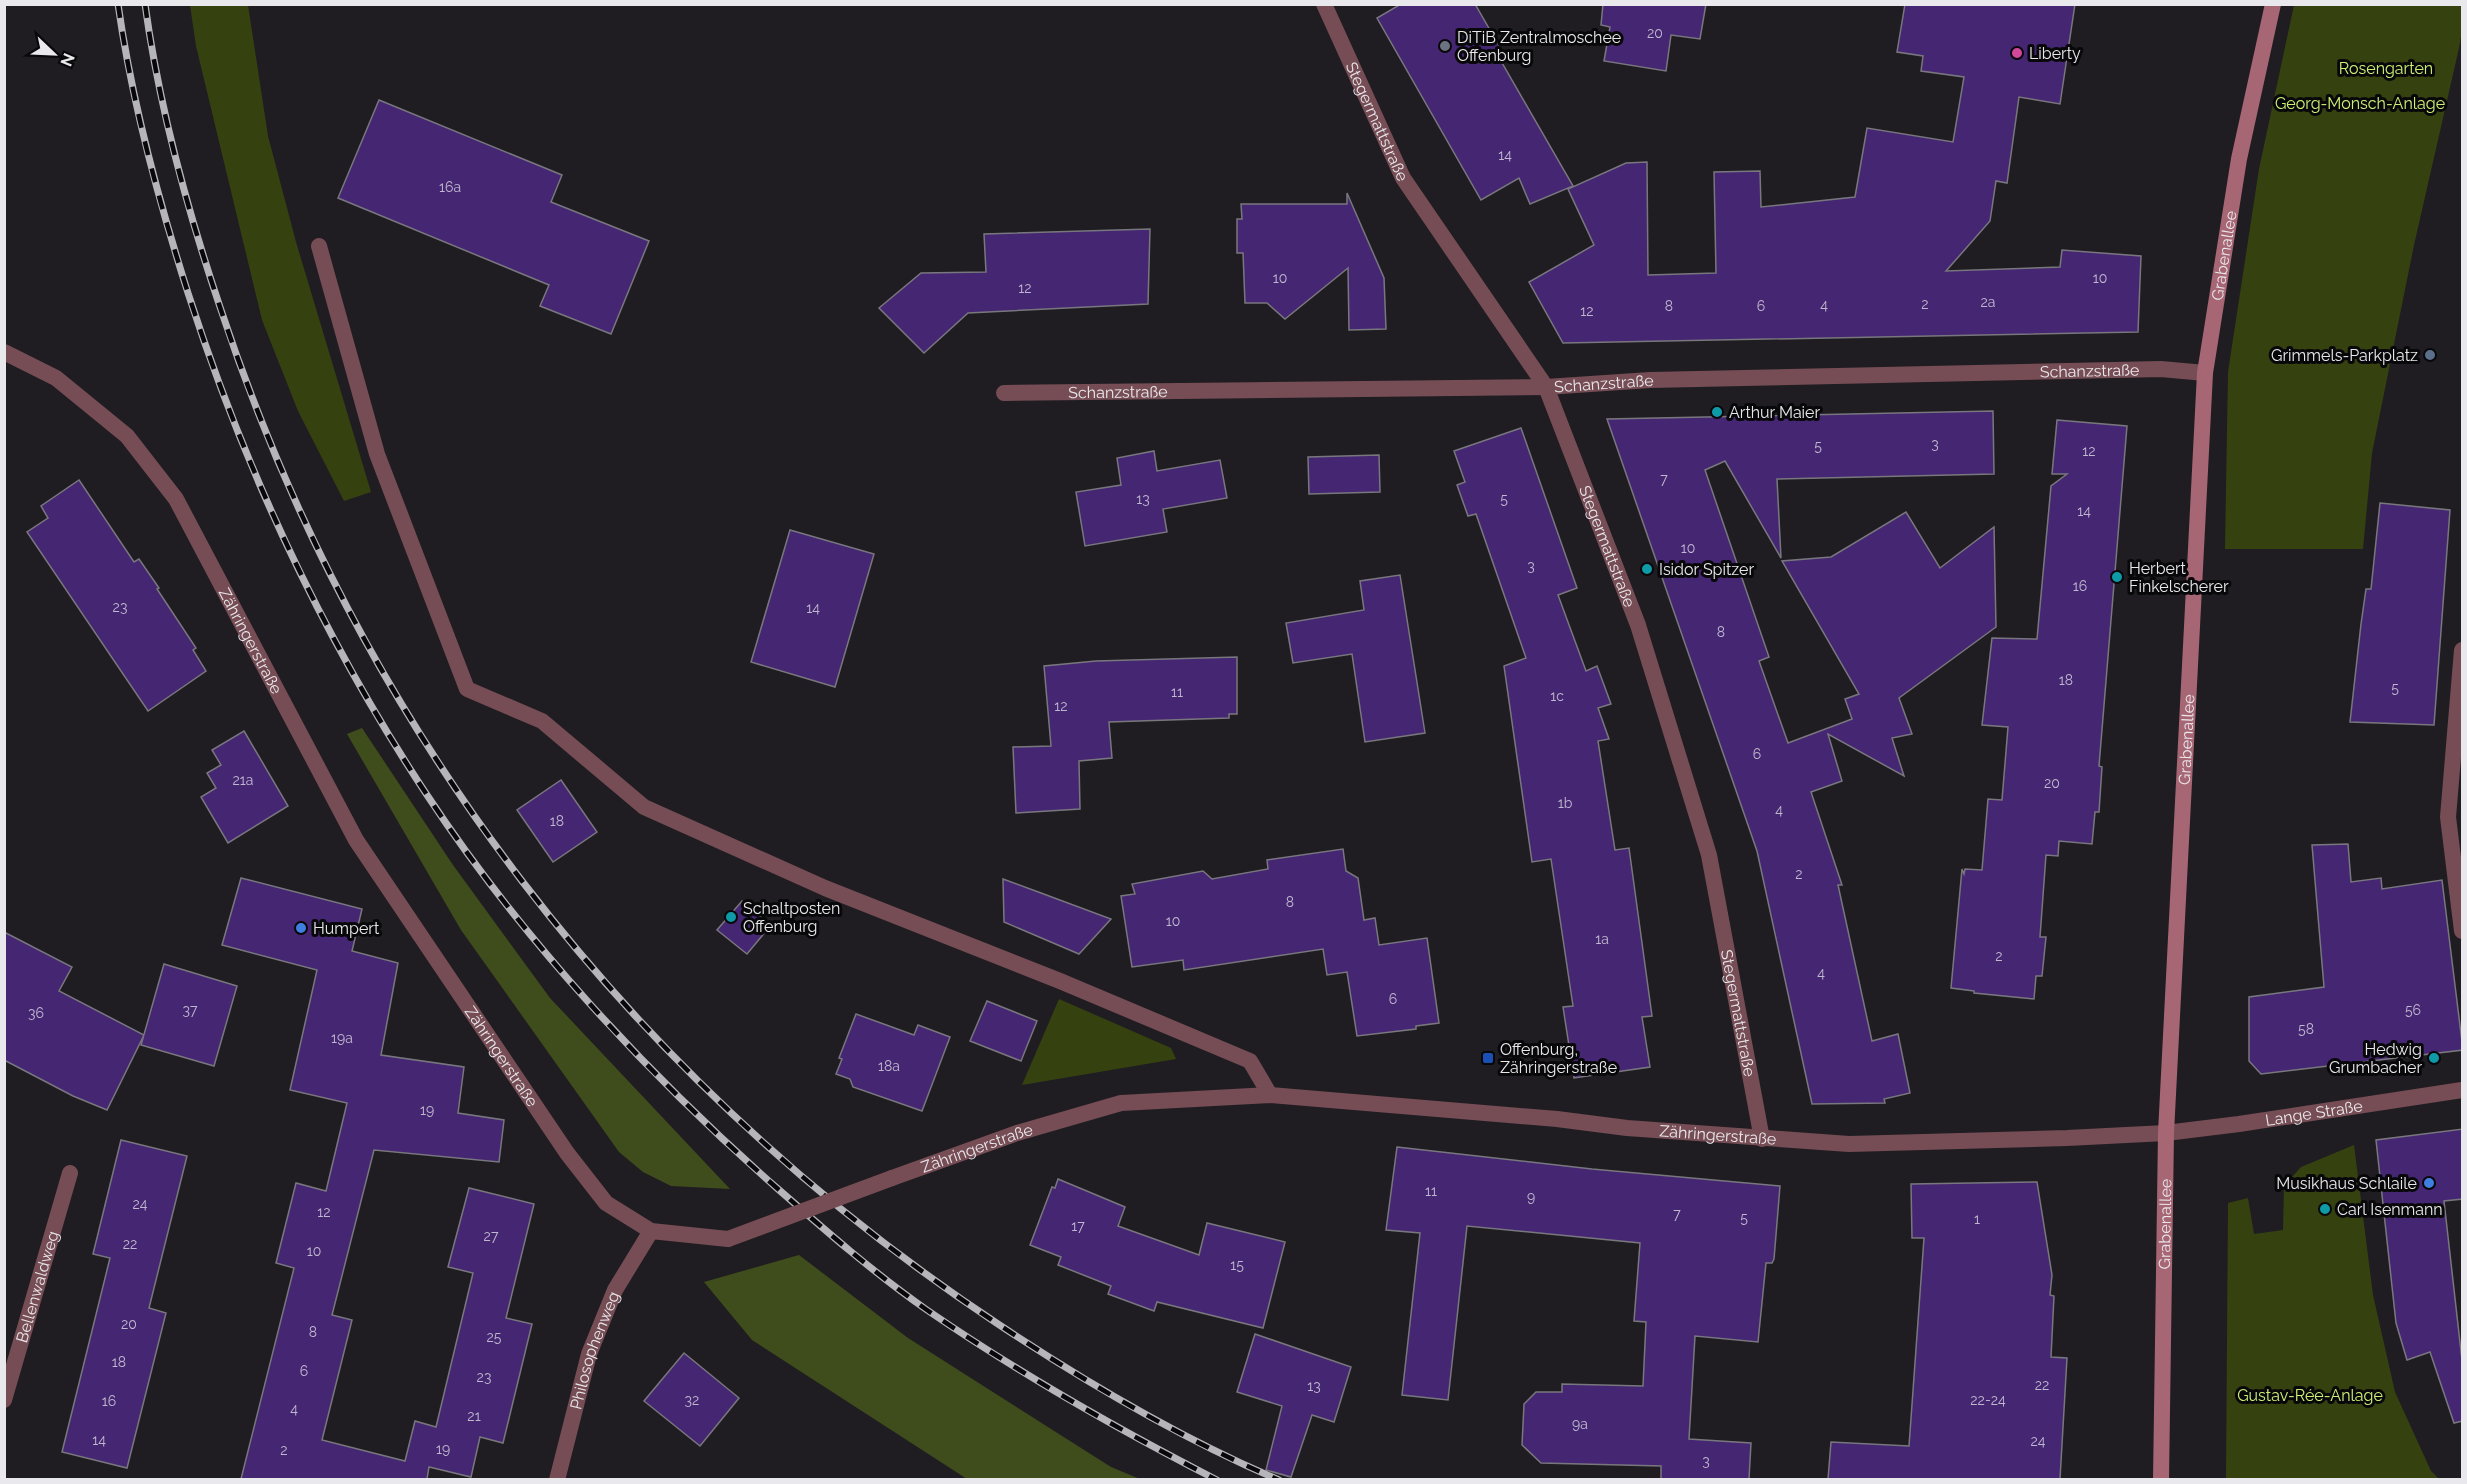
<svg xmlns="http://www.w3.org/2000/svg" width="2467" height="1484" font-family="Raleway,sans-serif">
	<rect width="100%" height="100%" fill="#1f1d22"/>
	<g fill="#354210">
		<polygon points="190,5 248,5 268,136 296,242 371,492 344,501 298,411 262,320 196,46"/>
		<polygon points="2294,5 2462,5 2462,31 2459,48 2414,245 2372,453 2363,549 2225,549 2228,372 2259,169"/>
		<polygon points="1059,999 1171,1048 1176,1059 1022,1085"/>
		<polygon points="2354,1145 2373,1295 2395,1392 2431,1471 2439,1479 2226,1479 2228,1203 2248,1198 2254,1234 2283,1230 2284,1186 2301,1167"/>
	</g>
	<g fill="#3f4c1b">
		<polygon points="362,728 453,865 550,998 730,1189 671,1186 643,1172 619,1152 461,930 347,734"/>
		<polygon points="799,1255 908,1338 1111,1467 1140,1479 967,1479 752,1340 704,1282"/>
	</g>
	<g fill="#452672" stroke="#79777e" stroke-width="1.5">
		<polygon points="1401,4 1475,4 1506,58 1501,61 1573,186 1530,204 1519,178 1481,200 1377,18"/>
		<polygon points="1603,4 1706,4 1700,39 1671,35 1666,71 1604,61 1610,27 1601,25"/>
		<polygon points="1905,4 2075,4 2060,104 2019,97 2007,183 1996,181 1990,221 1946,271 2060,267 2062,250 2141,256 2138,332 1563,343 1529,282 1594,245 1568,189 1626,163 1647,162 1648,275 1716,273 1714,172 1760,171 1761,207 1855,197 1867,128 1953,142 1964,77 1921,71 1923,56 1897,52"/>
		<polygon points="379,100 562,175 551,202 649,241 611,334 540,306 549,285 338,198"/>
		<polygon points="1347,193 1384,278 1386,329 1349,330 1348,268 1285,319 1267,303 1245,303 1243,253 1237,253 1237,219 1242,219 1241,204 1347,204"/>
		<polygon points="1150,229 1148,304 968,313 924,353 879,308 921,273 986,272 984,234"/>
		<polygon points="1993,411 1994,474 1777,479 1781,558 1725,461 1705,470 1769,657 1759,661 1788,743 1852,719 1845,699 1859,694 1782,561 1831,557 1906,512 1940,568 1994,527 1996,627 1899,698 1912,734 1892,738 1904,776 1828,734 1842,781 1811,792 1842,885 1838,885 1872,1041 1898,1034 1910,1093 1884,1099 1885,1103 1812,1104 1757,851 1607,419"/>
		<polygon points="2057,420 2127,426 2099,766 2102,767 2099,812 2095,812 2092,844 2059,841 2058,856 2046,855 2040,937 2046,937 2042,976 2036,976 2034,999 1974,993 1974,991 1951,988 1962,869 1964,874 1965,869 1982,870 1988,799 2002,800 2008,727 1982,725 1992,638 2037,639 2051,486 2067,474 2052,474"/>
		<polygon points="1521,428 1577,588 1558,595 1586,671 1597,666 1611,704 1598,708 1609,739 1598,741 1615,850 1629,848 1652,1016 1642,1017 1650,1067 1574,1078 1563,1007 1573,1006 1551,859 1532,862 1504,666 1526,658 1476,514 1468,516 1457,485 1465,482 1454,451"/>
		<polygon points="1154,451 1157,471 1220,460 1227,498 1163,509 1167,532 1085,546 1076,492 1121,485 1117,458"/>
		<polygon points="1379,455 1380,492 1309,494 1308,457"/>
		<polygon points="79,480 134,562 139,559 159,588 157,589 196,648 193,650 206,671 148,711 27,532 48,518 41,506"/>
		<polygon points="2380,503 2450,510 2434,725 2350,722 2361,624 2366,589 2371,589"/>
		<polygon points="790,530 874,554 835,687 751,662"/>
		<polygon points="1400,575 1425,733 1365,742 1352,654 1293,663 1286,623 1364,610 1360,581"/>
		<polygon points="1237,657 1237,714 1229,714 1229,718 1109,722 1112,758 1079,761 1080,809 1016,813 1013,747 1051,746 1044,666 1096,661"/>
		<polygon points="244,731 288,806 228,843 201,797 216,788 207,773 221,765 212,750"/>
		<polygon points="561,780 597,832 553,862 517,810"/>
		<polygon points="2348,844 2351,882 2381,878 2382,889 2442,880 2463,1050 2261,1074 2249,1061 2249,997 2324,987 2312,845"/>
		<polygon points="1343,849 1346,871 1358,878 1364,920 1375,918 1379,945 1427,938 1439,1023 1416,1026 1416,1029 1357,1036 1347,972 1327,975 1323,949 1184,970 1183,960 1132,967 1121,896 1135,894 1132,884 1203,871 1212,879 1268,869 1267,860"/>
		<polygon points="241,878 362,909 352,951 398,963 381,1055 464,1067 458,1113 504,1120 499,1162 374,1150 332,1315 352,1320 322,1440 405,1461 415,1421 436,1427 473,1273 448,1267 469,1188 534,1204 506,1318 532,1324 503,1443 480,1437 471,1477 429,1467 427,1479 241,1479 294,1268 276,1263 296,1183 326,1191 347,1103 290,1090 317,970 222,945"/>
		<polygon points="1003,879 1041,893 1111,919 1079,954 1004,922"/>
		<polygon points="742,901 771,925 747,954 717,930"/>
		<polygon points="4,932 72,967 59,991 144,1035 107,1110 73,1096 4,1060"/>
		<polygon points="164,964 237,986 214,1066 141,1045"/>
		<polygon points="987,1001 1037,1021 1021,1061 970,1041"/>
		<polygon points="856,1014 914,1035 918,1025 950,1037 922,1111 853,1087 850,1079 836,1074 842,1059 839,1058"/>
		<polygon points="2463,1129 2463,1199 2444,1201 2463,1369 2463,1421 2454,1423 2430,1352 2407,1360 2396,1323 2376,1140"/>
		<polygon points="121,1140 187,1156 149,1308 166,1313 127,1468 62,1452 110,1258 93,1254"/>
		<polygon points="1397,1147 1592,1169 1780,1186 1774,1259 1772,1263 1766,1263 1758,1342 1695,1336 1689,1439 1751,1443 1749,1479 1661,1479 1661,1466 1541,1463 1522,1445 1524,1404 1536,1392 1562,1392 1562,1384 1643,1386 1646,1322 1634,1321 1640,1243 1467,1226 1448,1400 1402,1395 1420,1233 1386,1230"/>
		<polygon points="1058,1179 1125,1207 1118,1226 1199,1255 1207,1223 1285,1242 1263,1328 1157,1302 1154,1311 1108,1294 1111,1286 1058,1265 1061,1257 1030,1245 1052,1187 1055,1188"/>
		<polygon points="2037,1182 2052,1275 2050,1295 2054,1296 2051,1357 2067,1358 2060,1479 1828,1479 1831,1442 1909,1446 1924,1238 1912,1238 1911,1184"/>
		<polygon points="1255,1334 1351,1367 1334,1422 1312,1415 1291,1477 1266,1470 1282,1406 1237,1392"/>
		<polygon points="684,1353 739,1398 700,1446 644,1401"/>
	</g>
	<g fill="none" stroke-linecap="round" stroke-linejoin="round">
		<g stroke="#764d55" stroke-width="16">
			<path id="s1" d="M1324,4L1403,178L1546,387L1638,625L1709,855L1762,1139"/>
			<polyline points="319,246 377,454 467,689 542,721 644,807 825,888 1060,981 1250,1061 1270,1095"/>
			<path id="s2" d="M4,352L56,378L127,436L176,499L356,840L567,1153L606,1203L651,1231L728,1239"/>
			<path id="s3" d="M1004,393L1546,387L1650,380L2161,369L2205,373"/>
			<polyline points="2462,650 2448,817 2462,931"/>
			<path id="s4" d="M892,1178L1017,1133L1121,1103L1270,1095L1557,1119L1627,1128L1849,1144L2067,1138L2166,1133L2239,1124L2462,1090"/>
			<path id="s5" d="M4,1400L70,1173"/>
			<path id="s6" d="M557,1480L589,1354L615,1290L651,1231"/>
		</g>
		<path stroke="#a76674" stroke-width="16" id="s7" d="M2161,1480L2166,1133L2205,373L2239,159L2273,4"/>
		<defs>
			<g id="rail">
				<path d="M118,4C132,103 158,199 188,293C245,470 325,641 427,795C522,939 648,1075 778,1189C826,1231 874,1273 927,1310C1019,1373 1117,1429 1217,1480"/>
				<path d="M145,4C159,107 187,209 220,307C359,728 628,1079 998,1324C1087,1383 1180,1438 1279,1480"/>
			</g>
		</defs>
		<use href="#rail" stroke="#b6b5b9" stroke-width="7"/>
		<use href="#rail" stroke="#08080a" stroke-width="4.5" stroke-dasharray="14" stroke-linecap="butt"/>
		<polyline stroke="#764d55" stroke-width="16" points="728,1239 892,1178"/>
	</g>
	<circle fill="#6b7280" stroke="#08080a" stroke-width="2" cx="1445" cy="46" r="6"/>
	<circle fill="#d1479c" stroke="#08080a" stroke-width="2" cx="2017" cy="53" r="6"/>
	<circle fill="#5c6f8a" stroke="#08080a" stroke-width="2" cx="2430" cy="355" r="6"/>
	<g fill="#0f9aa8" stroke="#08080a" stroke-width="2">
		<circle cx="1717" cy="412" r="6"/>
		<circle cx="1647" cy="569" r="6"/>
		<circle cx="2117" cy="577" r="6"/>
		<circle cx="731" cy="917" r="6"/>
		<circle cx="2434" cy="1058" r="6"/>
		<circle cx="2325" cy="1209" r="6"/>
	</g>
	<g fill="#3f7fe0" stroke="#08080a" stroke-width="2">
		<circle cx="301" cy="928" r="6"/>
		<circle cx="2429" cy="1183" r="6"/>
	</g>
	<rect fill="#1a4fb4" stroke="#08080a" stroke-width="2" x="1482" y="1052" width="12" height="12" rx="3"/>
	<g text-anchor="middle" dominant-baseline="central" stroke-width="6" stroke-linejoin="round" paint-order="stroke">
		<g font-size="14" fill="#c0b8ce">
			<text x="1655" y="33">20</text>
			<text x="1505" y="155">14</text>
			<text x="450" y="187">16a</text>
			<text x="1280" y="278">10</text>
			<text x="2100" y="278">10</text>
			<text x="1025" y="288">12</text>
			<text x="1988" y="302">2a</text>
			<text x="1925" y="304">2</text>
			<text x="1824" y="305">4</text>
			<text x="1669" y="306">8</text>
			<text x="1761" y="306">6</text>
			<text x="1587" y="311">12</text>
			<text x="1935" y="444">3</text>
			<text x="1818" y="446">5</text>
			<text x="2089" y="451">12</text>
			<text x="1664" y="479">7</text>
			<text x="1143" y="499">13</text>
			<text x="1504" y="499">5</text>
			<text x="2084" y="511">14</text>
			<text x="1688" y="548">10</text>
			<text x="1531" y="566">3</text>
			<text x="2080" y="586">16</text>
			<text x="120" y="607">23</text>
			<text x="813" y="608">14</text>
			<text x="1721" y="632">8</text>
			<text x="2066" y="680">18</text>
			<text x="2395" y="688">5</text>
			<text x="1177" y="692">11</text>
			<text x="1557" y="696">1c</text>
			<text x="1061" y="706">12</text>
			<text x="1757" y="754">6</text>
			<text x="243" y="780">21a</text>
			<text x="2052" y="783">20</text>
			<text x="1565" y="803">1b</text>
			<text x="1779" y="810">4</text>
			<text x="557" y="821">18</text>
			<text x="1799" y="874">2</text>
			<text x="1290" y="902">8</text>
			<text x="1173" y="921">10</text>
			<text x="1602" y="939">1a</text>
			<text x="1999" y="956">2</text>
			<text x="1821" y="973">4</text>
			<text x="1393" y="999">6</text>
			<text x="190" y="1010">37</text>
			<text x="2413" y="1010">56</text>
			<text x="36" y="1013">36</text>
			<text x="2306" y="1029">58</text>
			<text x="342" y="1038">19a</text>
			<text x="889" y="1066">18a</text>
			<text x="427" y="1110">19</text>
			<text x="1431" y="1191">11</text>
			<text x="1531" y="1197">9</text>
			<text x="140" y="1204">24</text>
			<text x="324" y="1212">12</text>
			<text x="1677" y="1214">7</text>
			<text x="1744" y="1218">5</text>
			<text x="1977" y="1219">1</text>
			<text x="1078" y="1226">17</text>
			<text x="491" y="1236">27</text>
			<text x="130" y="1244">22</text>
			<text x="314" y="1251">10</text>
			<text x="1237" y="1265">15</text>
			<text x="129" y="1324">20</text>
			<text x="313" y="1332">8</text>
			<text x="494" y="1337">25</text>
			<text x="119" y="1362">18</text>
			<text x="304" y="1371">6</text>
			<text x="484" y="1377">23</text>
			<text x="2042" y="1385">22</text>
			<text x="1314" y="1386">13</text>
			<text x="692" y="1400">32</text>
			<text x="1988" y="1400">22-24</text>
			<text x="109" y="1401">16</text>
			<text x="294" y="1409">4</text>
			<text x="474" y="1416">21</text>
			<text x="1580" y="1424">9a</text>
			<text x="99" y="1440">14</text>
			<text x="2038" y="1441">24</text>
			<text x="443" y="1449">19</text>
			<text x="284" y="1450">2</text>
			<text x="1706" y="1461">3</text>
		</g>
		<g font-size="16" fill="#e9e8ec" stroke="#08080a" text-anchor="start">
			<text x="1457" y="37">DiTiB Zentralmoschee<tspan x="1457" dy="18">Offenburg</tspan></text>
			<text x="2029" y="53">Liberty</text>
			<text x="2418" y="355" text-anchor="end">Grimmels-Parkplatz</text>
			<text x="1729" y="412">Arthur Maier</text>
			<text x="2129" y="568">Herbert<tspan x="2129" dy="18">Finkelscherer</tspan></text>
			<text x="1659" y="569">Isidor Spitzer</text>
			<text x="743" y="908">Schaltposten<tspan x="743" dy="18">Offenburg</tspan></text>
			<text x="313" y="928">Humpert</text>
			<text x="1500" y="1049">Offenburg,<tspan x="1500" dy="18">Zähringerstraße</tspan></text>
			<text x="2422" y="1049" text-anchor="end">Hedwig<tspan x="2422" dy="18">Grumbacher</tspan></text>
			<text x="2417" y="1183" text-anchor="end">Musikhaus Schlaile</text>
			<text x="2337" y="1209">Carl Isenmann</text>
		</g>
		<g font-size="16" fill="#cef176" stroke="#08080a">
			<text x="2386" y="68">Rosengarten</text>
			<text x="2360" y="103">Georg-Monsch-Anlage</text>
			<text x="2310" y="1395">Gustav-Rée-Anlage</text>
		</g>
		<g font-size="16" fill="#e9e8ec" stroke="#08080a">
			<text stroke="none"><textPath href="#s1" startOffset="129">Stegermattstraße</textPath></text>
			<text stroke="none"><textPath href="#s7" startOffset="1227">Grabenallee</textPath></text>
			<text stroke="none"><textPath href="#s3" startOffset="1086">Schanzstraße</textPath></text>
			<text stroke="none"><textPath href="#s3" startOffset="600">Schanzstraße</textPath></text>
			<text stroke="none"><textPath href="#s3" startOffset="114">Schanzstraße</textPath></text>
			<text stroke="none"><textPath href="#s1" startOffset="615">Stegermattstraße</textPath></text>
			<text stroke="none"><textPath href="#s2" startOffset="390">Zähringerstraße</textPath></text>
			<text stroke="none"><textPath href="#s7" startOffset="741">Grabenallee</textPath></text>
			<text stroke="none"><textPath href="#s1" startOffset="1101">Stegermattstraße</textPath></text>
			<text stroke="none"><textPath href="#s2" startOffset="876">Zähringerstraße</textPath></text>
			<text stroke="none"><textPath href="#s4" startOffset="1438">Lange Straße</textPath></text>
			<text stroke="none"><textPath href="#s4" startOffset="840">Zähringerstraße</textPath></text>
			<text stroke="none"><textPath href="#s4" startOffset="90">Zähringerstraße</textPath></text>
			<text stroke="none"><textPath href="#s7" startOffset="256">Grabenallee</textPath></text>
			<text stroke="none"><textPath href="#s5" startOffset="118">Bellenwaldweg</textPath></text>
			<text stroke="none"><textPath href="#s6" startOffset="135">Philosophenweg</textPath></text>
		</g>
	</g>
	<rect width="2467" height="1484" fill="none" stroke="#e9e8ec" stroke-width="12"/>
	<g transform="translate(54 54) rotate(113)" stroke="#08080a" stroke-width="4.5" paint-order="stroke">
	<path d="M0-4.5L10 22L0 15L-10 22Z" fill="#e9e8ec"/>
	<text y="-9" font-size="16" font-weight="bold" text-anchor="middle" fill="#e9e8ec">N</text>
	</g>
</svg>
